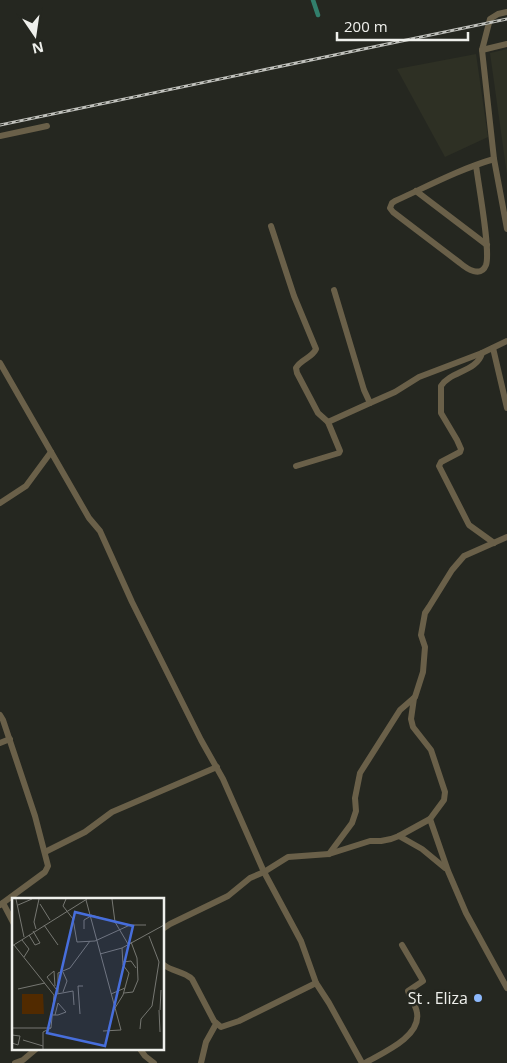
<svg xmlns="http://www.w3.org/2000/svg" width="507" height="1063" font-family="'Open Sans',sans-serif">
	<rect width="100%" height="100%" fill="#252720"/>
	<g fill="#2e3024">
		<polygon points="507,49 507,175 490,53"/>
		<polygon points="476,54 488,137 445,157 397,69"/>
	</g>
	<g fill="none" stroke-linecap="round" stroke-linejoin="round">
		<polyline stroke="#327f6c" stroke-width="4.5" points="313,0 318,15"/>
		<g stroke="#6a6049" stroke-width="6">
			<polyline points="507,12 498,14 490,19 482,50 494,159 507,229"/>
			<polyline points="482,50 507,44"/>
			<polyline points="0,136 47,126"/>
			<path d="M476,165C478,183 491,251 486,265C481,278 467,269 460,263L393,212L390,208L392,203L395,201C428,186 460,169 494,159"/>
			<polyline points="416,191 487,245"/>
			<path d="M271,226L294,296L316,349C312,358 301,359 296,368L297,373L318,413L328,422L340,451L339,453L296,466"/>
			<polyline points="334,290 364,390 370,403 395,392 419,377 482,353 507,341"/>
			<polyline points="493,348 507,408"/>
			<path d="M482,353C477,372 450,371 441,386V413L457,440L461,449L460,452L441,462L439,466L469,525L494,543"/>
			<polyline points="0,363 89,518 100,531 132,602 201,740 223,779 264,872 301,941 316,983 329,1003 362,1063"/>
			<polyline points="328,422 370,403"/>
			<polyline points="0,503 26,486 51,452"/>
			<polyline points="414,698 411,719 413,727 431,750 445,792 444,800 430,819"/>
			<polyline points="0,715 3,720 35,816 48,866 45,872 0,905"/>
			<polyline points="0,743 10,739"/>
			<polyline points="399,836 422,849 445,868"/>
			<polyline points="45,852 85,832 112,812 217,767"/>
			<polyline points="329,854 352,823 356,811 355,798 360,773 400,710 415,697 423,672 425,647 421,635 425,613 429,607 452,570 464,556 507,537"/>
			<polyline points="3,903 14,924"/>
			<polyline points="164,928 170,924 228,896 250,878 264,872 288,857 329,854 370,841 381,841 391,839 399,836 430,819 448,871 466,913 507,988"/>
			<path d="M164,965C173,972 184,971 192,979L214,1021L221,1027L239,1021L316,983"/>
			<polyline points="140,1049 145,1056 154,1063"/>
			<polyline points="15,1063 23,1060 36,1049"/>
			<polyline points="201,1063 206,1042 216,1024"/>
			<path d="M365,1063C382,1053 421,1037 417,1013C416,1005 410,998 408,991L423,981L422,979L402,945"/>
		</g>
		<defs>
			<polyline id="rail" points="0,125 507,19"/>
		</defs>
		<use href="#rail" stroke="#c0c1bc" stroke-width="3"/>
		<use href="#rail" stroke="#252720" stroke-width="1" stroke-dasharray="4" stroke-linecap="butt"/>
	</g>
	<circle fill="#8db9fc" stroke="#252720" stroke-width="2" cx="478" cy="998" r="5"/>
	<g text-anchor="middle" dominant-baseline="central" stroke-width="5" stroke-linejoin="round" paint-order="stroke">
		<g font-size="16" fill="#eff0ec" stroke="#252720" text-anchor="end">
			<text x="468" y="998">St . Eliza</text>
		</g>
	</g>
	<g transform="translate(12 898)">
		<rect width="152" height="152" fill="#252720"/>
		<path d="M10,96H31L32,116H10Z" fill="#512a00"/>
		<path fill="none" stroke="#767772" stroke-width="1" d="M4,1L12,39M54,1L51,8L61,21L65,44L83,43L118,27H134M100,1L103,24M74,2L109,132L91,133M28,6L38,22M6,7L20,1M79,17L103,24L116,46M32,27L46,47M24,31L22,24L27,1M72,31V22L79,18M17,37L23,47L28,45L21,33M10,42L17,51L12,59M2,47L42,97L39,130M0,48L75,1M88,56L110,50L152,27M111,64L119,63L124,70M42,73L35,79L44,91M42,73L43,88M51,74L55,83L51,94M6,91L33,85M112,95L121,94L126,82L125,60L119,44M45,96L61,93L62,107M46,96V75L58,70L78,43M99,96L113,90M103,110L111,97L117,75L111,67L110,50M147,112L148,134M148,112L149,92M68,116L66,88H71M41,117H46L54,114L46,105L43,117M0,130H39M128,131L129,121L140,108L147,64L137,38M0,137L8,138L6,147L0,145M11,142L31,148M31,152V134L39,130"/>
		<path fill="#476edc" fill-opacity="0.15" stroke="#476edc" stroke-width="2.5" d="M63,14L121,28L93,148L35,135Z"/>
		<rect width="152" height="152" fill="none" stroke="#eff0ec" stroke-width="2.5"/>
	</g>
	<g transform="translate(35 35) rotate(167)" stroke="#252720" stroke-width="4" paint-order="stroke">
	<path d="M0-4L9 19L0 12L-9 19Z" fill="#eff0ec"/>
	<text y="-8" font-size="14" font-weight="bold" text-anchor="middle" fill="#eff0ec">N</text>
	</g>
	<path d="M337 32v8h131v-8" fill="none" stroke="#eff0ec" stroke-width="2.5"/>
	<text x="344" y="32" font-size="15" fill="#eff0ec" stroke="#252720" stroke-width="4" paint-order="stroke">200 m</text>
</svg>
